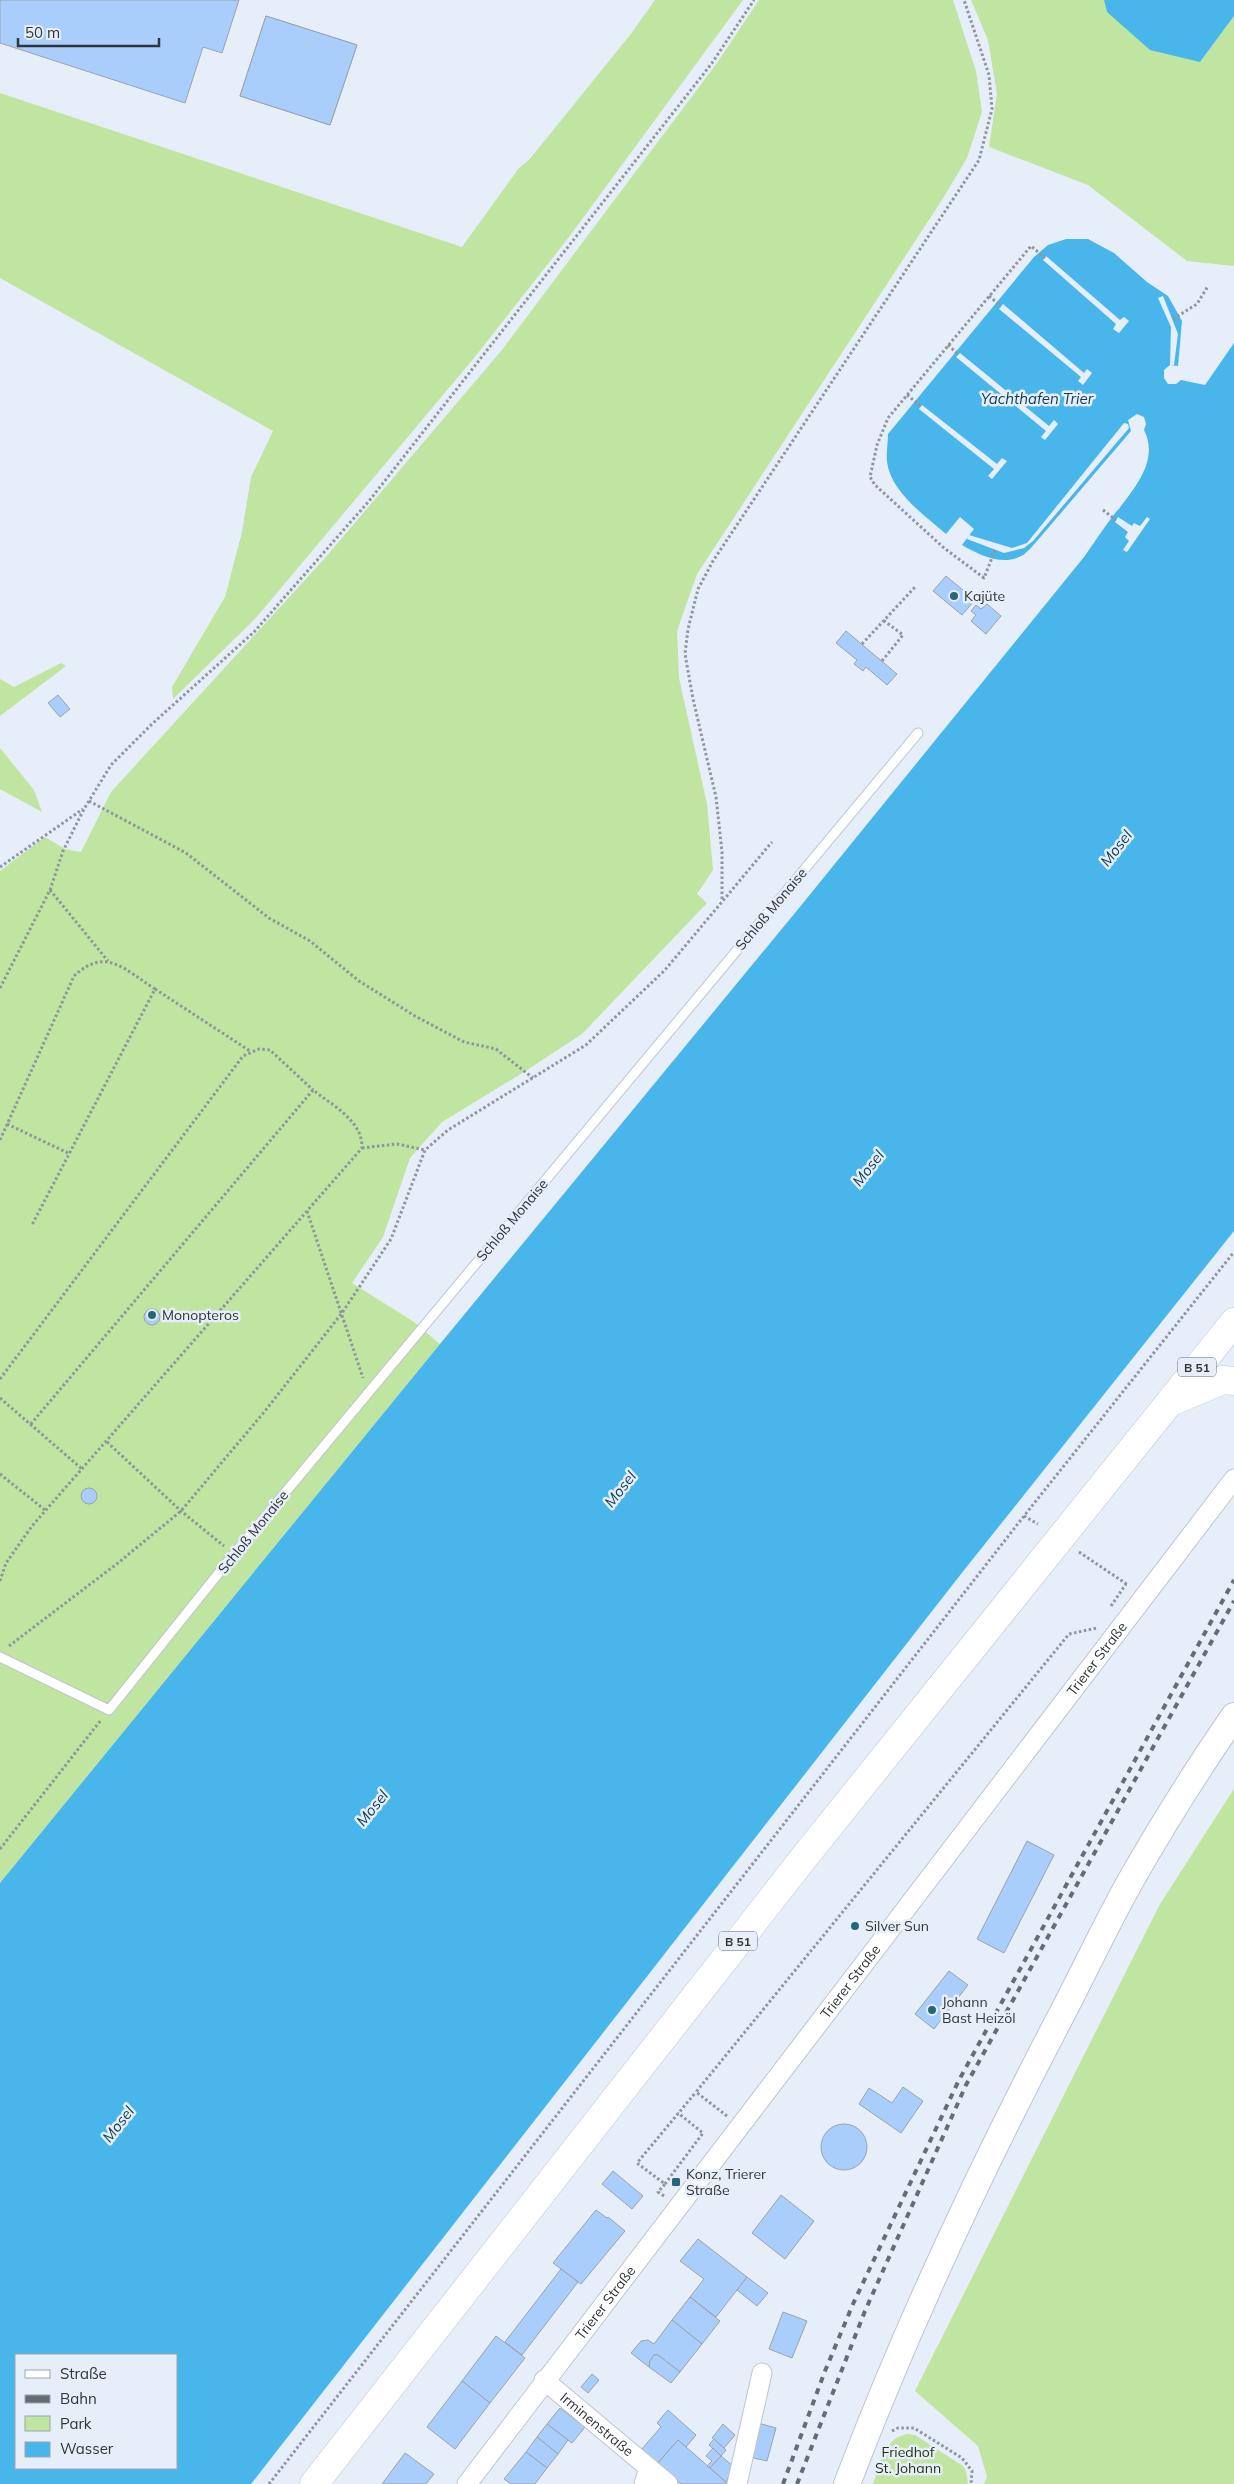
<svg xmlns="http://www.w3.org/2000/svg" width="1234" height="2484" font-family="Mulish,sans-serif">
	<rect width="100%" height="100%" fill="#e6eef9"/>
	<g fill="#bfe5a0">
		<polygon points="655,0 743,0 569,237 474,358 255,619 173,699 172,687 225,597 242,532 251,477 273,431 0,278 0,93 462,247 519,168 529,160 630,35"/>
		<polygon points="759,0 953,0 976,71 982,112 967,158 942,200 697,574 677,631 679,678 707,804 713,870 697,894 707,903 582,1034 524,1072 442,1122 410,1158 383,1237 352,1283 414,1322 440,1344 0,1883 0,871 45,837 65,849 81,852 111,792 325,558 502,350 717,63"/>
		<polygon points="971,0 1104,0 1107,12 1200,62 1234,16 1234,266 1187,261 1088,185 989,147 997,94 988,40"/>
		<polygon points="61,663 66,666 0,716 0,679 14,687"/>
		<polygon points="0,748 34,790 42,812 0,789"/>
		<polygon points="1234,1789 1234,2484 984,2484 987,2477 978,2446 915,2391 1160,1904"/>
		<path d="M908,2434L915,2435L963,2466L966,2471L968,2484H873C881,2463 883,2438 908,2434Z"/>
	</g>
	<g fill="#49b6eb" fill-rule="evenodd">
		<polygon points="1104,0 1234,0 1234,16 1200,62 1150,50 1107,12"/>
		<path d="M1066,239H1088L1114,253L1147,282L1168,296L1182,321L1178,366L1170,365L1164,370V378L1168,384H1176L1181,380L1205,385L1234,343V1231L961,1574L251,2484H0V1883L440,1344L799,908L1084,557C1090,549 1115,511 1119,509C1136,486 1159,460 1144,430L1146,424L1144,417L1137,414L1128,420L1131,431L1037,541C1033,545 1028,552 1023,555C1003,567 979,555 962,545L974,529L960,517L946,534C924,515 891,492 887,462C886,453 888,443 888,434L1034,257L1048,245ZM16,2355H176V2468H16Z"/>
	</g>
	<g fill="#e6eef9">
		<polygon points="1046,256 1120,320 1124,317 1129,321 1119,333 1113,329 1116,324 1043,260"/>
		<polygon points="1163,296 1178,334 1174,365 1170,365 1171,327 1158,298"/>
		<polygon points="1003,304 1084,373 1087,369 1092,373 1083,385 1078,381 1081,377 999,309"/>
		<polygon points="960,353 1049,426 1054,420 1058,424 1045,440 1041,437 1046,431 956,357"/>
		<polygon points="922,405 997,464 1002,458 1007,461 992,479 988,476 994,469 919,409"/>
		<polygon points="1124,423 1128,424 1129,428 1033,541 1024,548 1004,553 967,539 969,535 1012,548 1027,543"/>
		<polygon points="1118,517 1132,526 1134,523 1140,526 1147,517 1150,519 1127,552 1123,550 1129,541 1125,537 1128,532 1115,522"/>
	</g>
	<g fill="#aacefb" stroke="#9ba2ac">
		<polygon points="0,0 239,0 222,53 203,47 185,103 0,43"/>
		<polygon points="266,16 357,45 330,125 240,96"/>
		<polygon points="266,16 357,45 330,125 240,96"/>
		<polygon points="946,576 975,600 962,615 933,591"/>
		<polygon points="987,604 1001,616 986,634 971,621 976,615 971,611 976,605 981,609"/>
		<polygon points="846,631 897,674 887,685 866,667 863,671 854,664 857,660 836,643"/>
		<polygon points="58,695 70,709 60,717 48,703"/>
		<circle cx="152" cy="1317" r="8"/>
		<circle cx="89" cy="1496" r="8"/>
		<polygon points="1027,1841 1054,1855 1004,1953 977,1939"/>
		<polygon points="949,1971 968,1985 934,2029 915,2014"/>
		<polygon points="903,2087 923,2101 901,2133 859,2104 869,2088 892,2103"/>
		<circle cx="844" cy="2147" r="23"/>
		<polygon points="613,2171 643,2196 632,2209 602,2184"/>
		<polygon points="781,2195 814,2221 785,2259 752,2233"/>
		<polygon points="596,2210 607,2218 608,2217 625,2231 581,2284 553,2263"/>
		<polygon points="698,2239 747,2277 716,2317 690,2297 704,2279 680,2261"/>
		<polygon points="561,2269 578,2282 522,2355 505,2342"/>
		<polygon points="747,2277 768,2293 757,2306 737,2290"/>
		<polygon points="690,2297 720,2321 702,2344 672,2320"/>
		<polygon points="783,2312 807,2321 792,2358 769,2349"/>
		<polygon points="672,2320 702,2344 680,2372 658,2355 654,2355 650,2361 649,2367 631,2353 641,2341 648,2340 654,2344"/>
		<polygon points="496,2336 525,2358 490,2403 462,2381"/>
		<polygon points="654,2355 658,2355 680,2372 671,2383 649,2367 650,2361"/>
		<polygon points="592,2374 599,2380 588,2393 581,2387"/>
		<polygon points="462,2381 490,2403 455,2449 427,2427"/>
		<polygon points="560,2408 585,2427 572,2443 547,2424"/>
		<polygon points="668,2410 696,2435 686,2447 678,2440 657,2464 641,2450 661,2427 657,2423"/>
		<polygon points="758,2423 776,2428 767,2461 749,2457"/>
		<polygon points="547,2424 568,2440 558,2454 537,2437"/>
		<polygon points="723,2424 735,2435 724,2448 712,2438"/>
		<polygon points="537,2437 558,2454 547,2468 526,2452"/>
		<polygon points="714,2439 726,2450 721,2456 709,2445"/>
		<polygon points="678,2440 726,2482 726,2484 681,2484 657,2464"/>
		<polygon points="713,2448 721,2456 710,2468 707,2466 712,2461 706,2456"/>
		<polygon points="526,2452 547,2468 535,2484 511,2484 504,2479"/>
		<polygon points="405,2453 434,2474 426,2484 382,2484"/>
		<polygon points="721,2456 734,2467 726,2482 710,2468"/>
	</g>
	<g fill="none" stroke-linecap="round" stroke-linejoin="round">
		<defs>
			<polyline id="lane" points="0,1657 109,1710 234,1554 918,733"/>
			<g id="street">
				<path id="s1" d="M544,2380L649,2468L644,2484"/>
				<polyline points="649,2468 668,2484"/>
				<path id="s2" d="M467,2484L1234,1479"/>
				<polyline points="737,2484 762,2373"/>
			</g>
			<path id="secondary" d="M847,2484C909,2321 982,2166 1063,2012C1087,1966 1109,1918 1135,1873C1166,1819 1199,1767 1234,1716"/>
			<g id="primary">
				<polyline points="1173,1401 1223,1380 1234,1381"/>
				<polyline points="314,2484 806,1855 1234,1322"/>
			</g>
		</defs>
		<use href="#lane" stroke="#bec5cf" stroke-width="11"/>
		<use href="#street" stroke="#bec5cf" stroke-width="21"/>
		<use href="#secondary" stroke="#bec5cf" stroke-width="28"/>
		<use href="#primary" stroke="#bec5cf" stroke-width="29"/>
		<g stroke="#8f959c" stroke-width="3" stroke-dasharray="2.5 2.5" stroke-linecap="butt">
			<polyline points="989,296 1001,306"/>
			<polyline points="1173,319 1197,304 1208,286"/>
			<polyline points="948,345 958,354"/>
			<polyline points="907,395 921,406"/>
			<polyline points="1103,510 1116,520"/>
			<polyline points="995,550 984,578 944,548 875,485 870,477 877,445 888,418 1031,246 1045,258"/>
			<polyline points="862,644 916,586"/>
			<polyline points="882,661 903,635 883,620"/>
			<polyline points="89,801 186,853 269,918 310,941 359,981 415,1016 464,1042 496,1049 533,1078"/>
			<polyline points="0,867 83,809"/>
			<polyline points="50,890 108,961"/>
			<polyline points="722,899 722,852 716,797 693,699 685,654 688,629 698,589 713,561 979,160 992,109 989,75 964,0"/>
			<polyline points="0,988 50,890 63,851 84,809 111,765 152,724 254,632 369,501 712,63 754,0"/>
			<polyline points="155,989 250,1051"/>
			<polyline points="7,1124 68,1153"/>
			<path d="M0,1140L74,976C106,946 125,970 155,989L32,1225"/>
			<polyline points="362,1148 397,1144 425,1150"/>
			<polyline points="307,1211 363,1378"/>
			<polyline points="0,1379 243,1056 259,1049 270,1050 313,1090"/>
			<polyline points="0,1398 82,1469"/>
			<polyline points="107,1442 181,1511 224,1546"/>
			<polyline points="0,1474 45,1510"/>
			<polyline points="1024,1516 1038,1524"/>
			<polyline points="1079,1552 1128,1585"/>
			<path d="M0,1581L6,1563L32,1526L362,1148C363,1121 332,1105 313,1090L30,1425"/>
			<polyline points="1111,1606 1126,1584"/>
			<polyline points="9,1646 118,1563 181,1511 265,1411 342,1313 391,1239 425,1150 448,1130 586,1045 665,970 772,842"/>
			<polyline points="0,1849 101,1720"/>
			<polyline points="727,2116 696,2092 1069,1634 1097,1628"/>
			<polyline points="665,2184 703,2133 678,2113"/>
			<polyline points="664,2196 658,2192 665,2184 637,2163 696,2092"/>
			<polyline points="892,2431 898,2428 914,2428 962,2458 972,2471 971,2484"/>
			<polyline points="269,2484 1024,1516 1234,1252"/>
		</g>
		<use href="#lane" stroke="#fff" stroke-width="9"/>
		<use href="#street" stroke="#fff" stroke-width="19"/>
		<use href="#secondary" stroke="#fff" stroke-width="26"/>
		<use href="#primary" stroke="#fff" stroke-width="28"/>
		<g stroke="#686c72" stroke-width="4" stroke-dasharray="6 6" stroke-linecap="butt">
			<polyline points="783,2484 825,2371 853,2304 959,2080 1234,1580"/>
			<polyline points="797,2484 865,2311 966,2085 1234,1601"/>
		</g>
	</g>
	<g fill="#26657a" stroke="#e6eef9" stroke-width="2">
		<circle cx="954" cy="596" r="5"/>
		<circle cx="152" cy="1315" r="5"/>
		<circle cx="855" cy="1926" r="5"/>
		<circle cx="932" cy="2010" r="5"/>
		<rect x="671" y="2177" width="10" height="10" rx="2.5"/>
	</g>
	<g text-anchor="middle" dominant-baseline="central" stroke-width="5" stroke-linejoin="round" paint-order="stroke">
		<g fill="#e6eef9" stroke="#676c72" stroke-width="1">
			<rect x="1178" y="1357.5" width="38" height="19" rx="4"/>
			<rect x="719" y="1931.5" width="38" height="19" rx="4"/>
		</g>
		<g font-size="12" font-weight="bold" fill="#313438">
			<text x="1197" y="1367">B 51</text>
			<text x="738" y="1941">B 51</text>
		</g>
		<g font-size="14" fill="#313438" stroke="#e6eef9" text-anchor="start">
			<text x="964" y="596">Kajüte</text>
			<text x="162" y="1315">Monopteros</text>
			<text x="865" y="1926">Silver Sun</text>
			<text x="942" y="2002">Johann<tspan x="942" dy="16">Bast Heizöl</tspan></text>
			<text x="686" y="2174">Konz, Trierer<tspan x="686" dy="16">Straße</tspan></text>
		</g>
		<g font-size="14" fill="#313438" stroke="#e6eef9">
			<text transform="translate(771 909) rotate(-50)">Schloß Monaise</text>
			<text transform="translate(512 1220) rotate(-50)">Schloß Monaise</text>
			<text transform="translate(253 1532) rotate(-51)">Schloß Monaise</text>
			<text stroke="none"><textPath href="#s2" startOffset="1038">Trierer Straße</textPath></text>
			<text stroke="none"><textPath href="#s2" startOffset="632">Trierer Straße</textPath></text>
			<text stroke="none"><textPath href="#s2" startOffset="228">Trierer Straße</textPath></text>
			<text stroke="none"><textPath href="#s1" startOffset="69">Irminenstraße</textPath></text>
		</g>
		<g font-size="14" fill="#1f310d" stroke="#e6eef9">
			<text x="908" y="2452">Friedhof<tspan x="908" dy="16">St. Johann</tspan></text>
		</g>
		<g font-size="15" font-style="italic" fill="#0d3c52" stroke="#e6eef9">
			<text x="1037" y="398">Yachthafen Trier</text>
			<text transform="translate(1116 848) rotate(-52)">Mosel</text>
			<text transform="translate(868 1168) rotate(-52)">Mosel</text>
			<text transform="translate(620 1489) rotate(-52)">Mosel</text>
			<text transform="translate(372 1808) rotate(-51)">Mosel</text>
			<text transform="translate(118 2124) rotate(-52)">Mosel</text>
		</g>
	</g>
	<rect x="15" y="2354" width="162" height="115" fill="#e6eef9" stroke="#9ea4ac"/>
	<rect x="25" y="2370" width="25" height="8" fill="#ffffff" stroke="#9ea4ac"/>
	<text x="60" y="2379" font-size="15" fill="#313438">Straße</text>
	<rect x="25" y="2395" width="25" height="8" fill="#686c72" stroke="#9ea4ac"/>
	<text x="60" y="2404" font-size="15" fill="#313438">Bahn</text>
	<rect x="25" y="2416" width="25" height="15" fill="#bfe5a0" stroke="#9ea4ac"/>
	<text x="60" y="2429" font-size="15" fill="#313438">Park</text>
	<rect x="25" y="2442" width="25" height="15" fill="#49b6eb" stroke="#9ea4ac"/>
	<text x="60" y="2454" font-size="15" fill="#313438">Wasser</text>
	<path d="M18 38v8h141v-8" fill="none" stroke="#313438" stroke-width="2.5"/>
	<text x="25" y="38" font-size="15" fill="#313438" stroke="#e6eef9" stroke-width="4" paint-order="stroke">50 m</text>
</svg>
